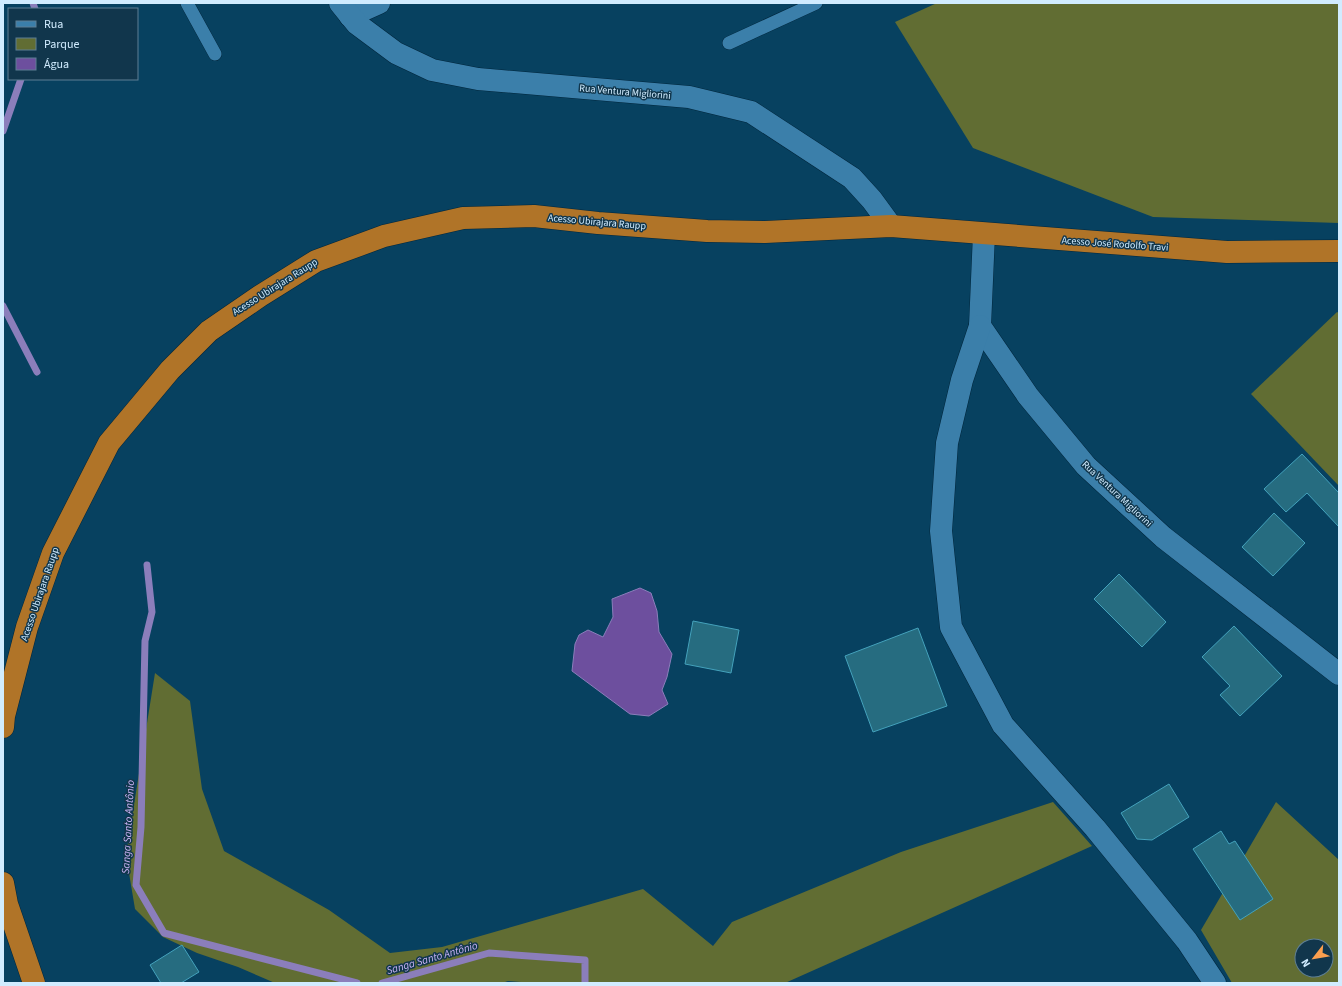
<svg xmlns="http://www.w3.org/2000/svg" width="1342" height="986" font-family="'Source Sans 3',sans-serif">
	<rect width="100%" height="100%" fill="#074160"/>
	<g fill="#616d33" fill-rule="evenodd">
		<polygon points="937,3 1339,3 1339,223 1153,217 973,148 895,22"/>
		<polygon points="1337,312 1339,313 1339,486 1251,394"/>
		<polygon points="155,673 190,701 202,789 224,851 329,910 390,953 442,947 643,889 713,946 732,922 901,852 1053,802 1092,846 785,983 534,983 508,981 502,983 275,983 238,967 197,953 163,937 135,909 126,855"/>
		<path d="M1276,802L1339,860V983H1232L1201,930ZM1302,946H1326V970H1302Z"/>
	</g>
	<polygon fill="#6d4f9e" stroke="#8b7ebb" points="640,588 651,593 657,611 659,632 672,654 667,677 662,690 668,704 649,716 630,714 572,671 575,644 579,635 588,630 603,637 613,617 612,599"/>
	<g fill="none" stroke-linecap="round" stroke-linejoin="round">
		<g stroke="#8b7ebb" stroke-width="7">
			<polyline points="33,3 35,9"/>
			<polyline points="3,131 21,79"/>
			<polyline points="3,306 37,372"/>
			<polyline points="147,565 152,612 145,641 141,827 136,885 164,933 357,983"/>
			<polyline points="382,983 489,953 585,960 585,983"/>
		</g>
	</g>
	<g fill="#266c80" stroke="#44a2bc">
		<polygon points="1302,454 1339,493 1339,527 1307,493 1286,512 1264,489"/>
		<polygon points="1274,513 1305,543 1273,576 1242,547"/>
		<polygon points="1119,574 1166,622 1142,647 1094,599"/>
		<polygon points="693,621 739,630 731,673 685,664"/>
		<polygon points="1234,626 1282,676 1240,716 1220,695 1230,686 1202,657"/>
		<polygon points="918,628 947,706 873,732 845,656"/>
		<polygon points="1169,784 1189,817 1152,840 1137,839 1121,813"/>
		<polygon points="1221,831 1229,844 1235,841 1273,899 1240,920 1193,849"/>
		<polygon points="182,945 199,972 181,983 161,983 150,965"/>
	</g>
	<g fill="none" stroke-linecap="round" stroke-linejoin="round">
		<defs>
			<g id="service">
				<polyline points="187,3 215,54"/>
				<polyline points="729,43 816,3"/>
			</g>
			<g id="minor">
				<polyline points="350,16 379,3"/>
				<polyline points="984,234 980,326 1028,396 1086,466 1163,537 1339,674"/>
				<polyline points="980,326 962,380 947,443 941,531 951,627 1003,725 1095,828 1187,941 1215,983"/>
			</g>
			<polyline id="tertiary" points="340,3 357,24 396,53 432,70 478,79 689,97 751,112 852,178 872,200 891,226"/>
			<g id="trunk">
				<polyline points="3,727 4,716 27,627 53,553 109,443 170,370 209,331 260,296 316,261 384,236 463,218 534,216 598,223 707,231 765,232 891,226 1227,252 1339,251"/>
				<polyline points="3,883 7,904 34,983"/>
			</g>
		</defs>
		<use href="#service" stroke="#01263c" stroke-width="14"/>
		<use href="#minor" stroke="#01263c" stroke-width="23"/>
		<use href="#tertiary" stroke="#01263c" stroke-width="23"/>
		<use href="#trunk" stroke="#01263c" stroke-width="23"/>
		<use href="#service" stroke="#3b7faa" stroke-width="13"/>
		<use href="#minor" stroke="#3b7faa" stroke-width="22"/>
		<use href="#tertiary" stroke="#3b7faa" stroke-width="22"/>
		<use href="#trunk" stroke="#b07428" stroke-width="22"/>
	</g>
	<g text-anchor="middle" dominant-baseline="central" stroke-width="3" stroke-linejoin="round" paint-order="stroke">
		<g font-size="10" fill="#d1ecff" stroke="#11364c">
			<text transform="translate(625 92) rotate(5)">Rua Ventura Migliorini</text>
			<text transform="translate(597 222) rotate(5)">Acesso Ubirajara Raupp</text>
			<text transform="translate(1115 244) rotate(4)">Acesso José Rodolfo Travi</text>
			<text transform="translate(275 287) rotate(-32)">Acesso Ubirajara Raupp</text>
			<text transform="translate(1117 494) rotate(43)">Rua Ventura Migliorini</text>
			<text transform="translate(40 594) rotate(-71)">Acesso Ubirajara Raupp</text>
		</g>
		<g font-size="11" font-style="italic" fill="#c6b1f2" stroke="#11364c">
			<text transform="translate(128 827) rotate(-87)">Sanga Santo Antônio</text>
			<text transform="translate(432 958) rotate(-16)">Sanga Santo Antônio</text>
		</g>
	</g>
	<rect width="1342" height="986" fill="none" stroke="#d1ecff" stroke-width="8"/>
	<rect x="8" y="8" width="130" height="72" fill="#11364c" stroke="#5e7f94"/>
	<rect x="16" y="21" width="20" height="6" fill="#3b7faa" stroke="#5e7f94"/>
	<text x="44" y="28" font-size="12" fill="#d1ecff">Rua</text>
	<rect x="16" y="38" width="20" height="12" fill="#616d33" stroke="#5e7f94"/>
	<text x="44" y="48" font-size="12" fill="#d1ecff">Parque</text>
	<rect x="16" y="58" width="20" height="12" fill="#6d4f9e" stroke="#5e7f94"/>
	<text x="44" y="68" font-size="12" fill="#d1ecff">Água</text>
	<g transform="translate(1314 958) rotate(239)"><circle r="19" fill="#11364c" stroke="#5e7f94"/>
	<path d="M0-3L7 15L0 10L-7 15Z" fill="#fa9f4f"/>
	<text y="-6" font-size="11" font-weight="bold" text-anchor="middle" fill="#d1ecff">N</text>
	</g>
</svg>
